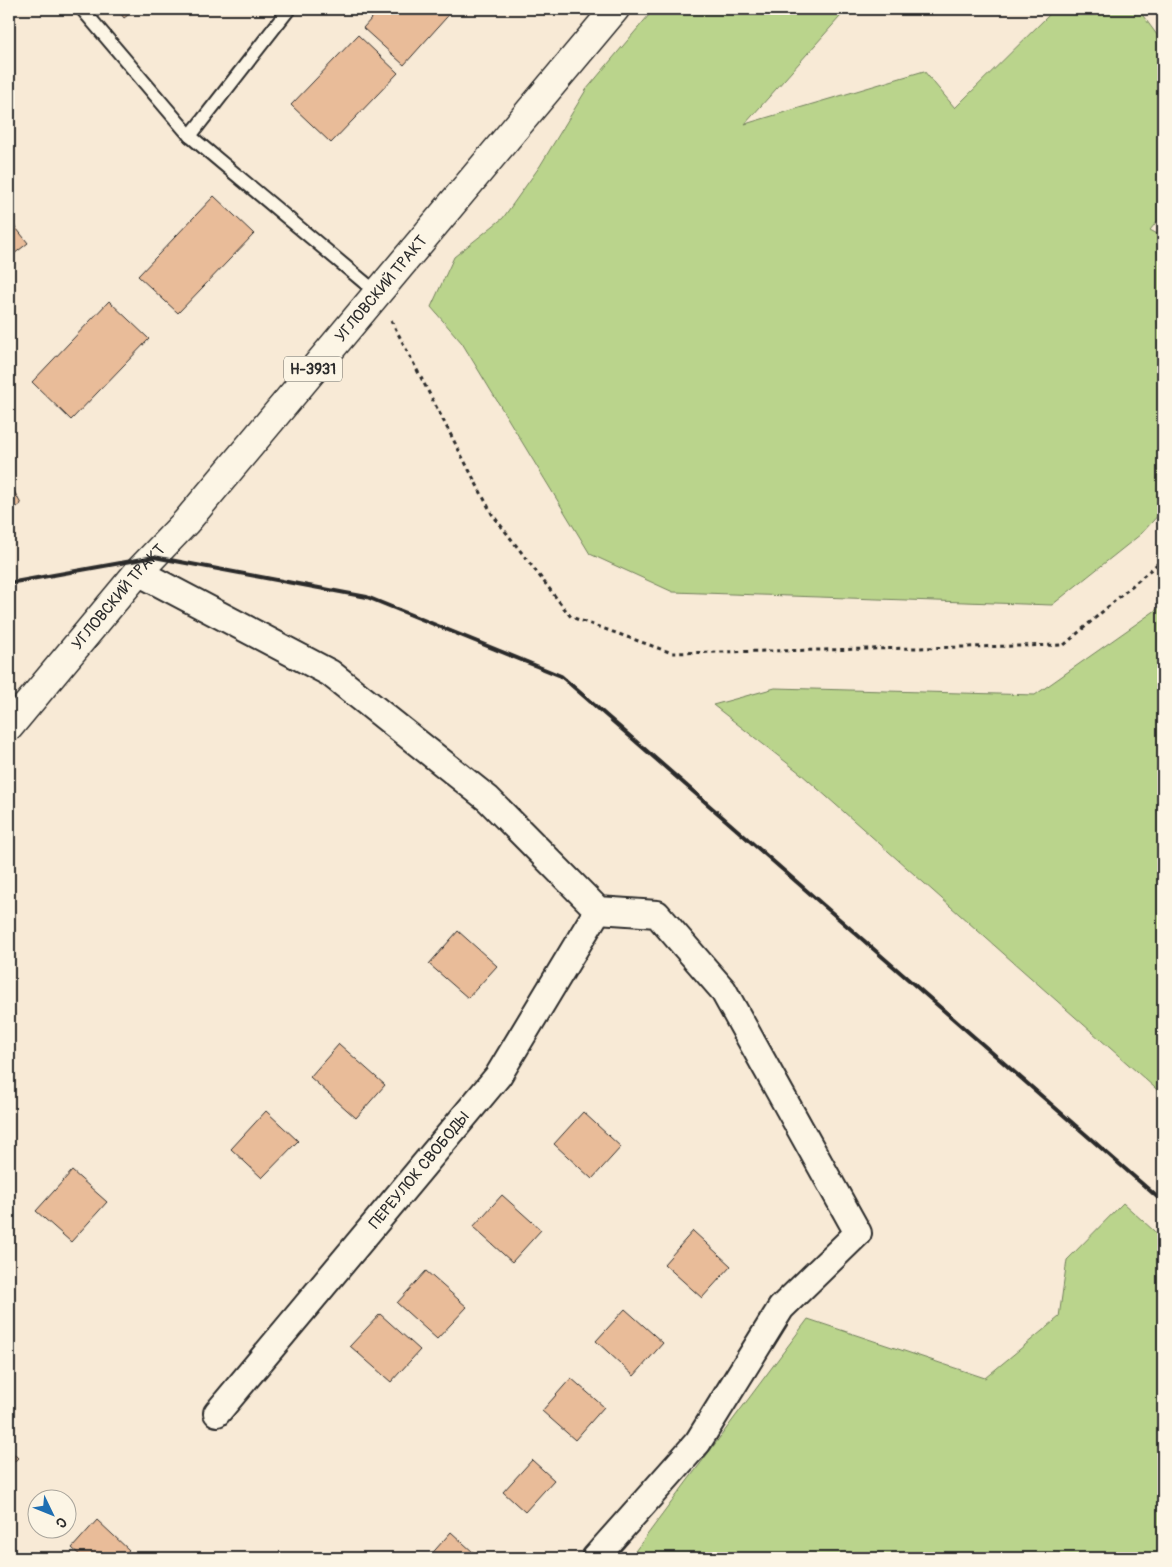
<svg xmlns="http://www.w3.org/2000/svg" width="1172" height="1567" font-family="Pangolin,sans-serif">
	<rect width="100%" height="100%" fill="#f8ead6"/>
	<filter id="ink" filterUnits="userSpaceOnUse"><feTurbulence type="fractalNoise" baseFrequency=".02" numOctaves="2"/><feDisplacementMap in="SourceGraphic" scale="10" xChannelSelector="R" yChannelSelector="G"/><feConvolveMatrix kernelMatrix="1 2 1 2 8 2 1 2 1" color-interpolation-filters="sRGB"/></filter>
	<g filter="url(#ink)">
		<g fill="#bad48c" stroke="#72805c">
			<polygon points="654,9 847,9 745,124 924,71 955,108 1055,9 1138,9 1163,43 1163,214 1150,230 1163,237 1163,510 1141,534 1052,605 673,592 590,554 462,343 431,307 454,257 503,218 540,166 586,90"/>
			<polygon points="1163,605 1163,1095 800,773 713,705 775,688 1035,695"/>
			<polygon points="1123,1203 1163,1239 1163,1558 630,1558 808,1319 985,1378 1059,1317 1067,1260"/>
		</g>
		<g fill="#e9bc99" stroke="#2b2b2b">
			<polygon points="117,9 136,9 124,18"/>
			<polygon points="380,9 454,9 404,65 363,28"/>
			<polygon points="358,35 398,73 331,143 291,105"/>
			<polygon points="214,196 254,234 178,313 138,276"/>
			<polygon points="9,219 28,243 9,258"/>
			<polygon points="109,301 149,339 71,420 32,382"/>
			<polygon points="9,482 21,504 9,512"/>
			<polygon points="458,931 497,966 468,998 429,964"/>
			<polygon points="339,1044 385,1085 356,1118 310,1077"/>
			<polygon points="266,1111 298,1141 262,1178 231,1149"/>
			<polygon points="583,1112 621,1147 592,1179 554,1144"/>
			<polygon points="72,1171 107,1202 71,1242 36,1211"/>
			<polygon points="502,1195 541,1230 512,1262 473,1227"/>
			<polygon points="693,1231 731,1266 702,1298 664,1264"/>
			<polygon points="426,1271 467,1307 437,1339 397,1303"/>
			<polygon points="625,1309 663,1343 634,1376 596,1341"/>
			<polygon points="380,1314 420,1350 391,1382 350,1346"/>
			<polygon points="571,1378 604,1407 575,1440 542,1411"/>
			<polygon points="9,1449 18,1458 9,1467"/>
			<polygon points="532,1460 554,1480 525,1512 503,1492"/>
			<polygon points="97,1520 129,1550 121,1558 83,1558 72,1548"/>
			<polygon points="451,1532 474,1553 469,1558 428,1558"/>
		</g>
		<g fill="none" stroke-linecap="round" stroke-linejoin="round">
			<defs>
				<g id="service">
					<polyline points="82,9 190,136 377,293"/>
					<polyline points="190,136 289,9"/>
				</g>
				<g id="minor">
					<polyline points="138,572 330,673 488,799 598,910 657,914 723,990 858,1233 781,1308 698,1442 595,1558"/>
					<path id="s1" d="M217,1413L498,1076L598,910"/>
				</g>
				<g id="trunk">
					<path id="s2" d="M9,727L138,572L186,522L615,9"/>
				</g>
			</defs>
			<use href="#service" stroke="#2b2b2b" stroke-width="16"/>
			<use href="#minor" stroke="#2b2b2b" stroke-width="30"/>
			<use href="#trunk" stroke="#2b2b2b" stroke-width="31"/>
			<polyline stroke="#2b2b2b" stroke-width="3" stroke-dasharray="4 4" stroke-linecap="butt" points="391,320 492,514 571,617 672,653 1064,645 1163,559"/>
			<use href="#service" stroke="#fcf5e5" stroke-width="12"/>
			<use href="#minor" stroke="#fcf5e5" stroke-width="26"/>
			<use href="#trunk" stroke="#fcf5e5" stroke-width="28"/>
			<polyline stroke="#2b2b2b" stroke-width="4" points="9,583 154,557 367,597 561,676 1163,1202"/>
		</g>
	</g>
	<g text-anchor="middle" dominant-baseline="central" stroke-width="4" stroke-linejoin="round" paint-order="stroke">
		<rect fill="#fcf5e5" stroke="#6a6863" stroke-width="1" x="284" y="356.5" width="58" height="25" rx="4"/>
		<g font-size="15" font-weight="bold" fill="#2b2b2b">
			<text x="313" y="369">Н-3931</text>
		</g>
		<g font-size="16" fill="#2b2b2b" stroke="#fcf5e5">
			<text stroke="none"><textPath href="#s2" startOffset="575">УГЛОВСКИЙ ТРАКТ</textPath></text>
			<text stroke="none"><textPath href="#s2" startOffset="170">УГЛОВСКИЙ ТРАКТ</textPath></text>
			<text stroke="none"><textPath href="#s1" startOffset="316">ПЕРЕУЛОК СВОБОДЫ</textPath></text>
		</g>
	</g>
	<rect width="1172" height="1567" fill="none" stroke="#fcf5e5" stroke-width="30"/>
	<rect x="15" y="15" width="1142" height="1537" fill="none" stroke="#2b2b2b" stroke-width="2" filter="url(#ink)"/>
	<g transform="translate(52 1514) rotate(133)"><circle r="24" fill="#fcf5e5" stroke="#a8a49b"/>
	<path d="M0-4L9 19L0 12L-9 19Z" fill="#1f6fb2"/>
	<text y="-8" font-size="14" font-weight="bold" text-anchor="middle" fill="#2b2b2b">С</text>
	</g>
</svg>
